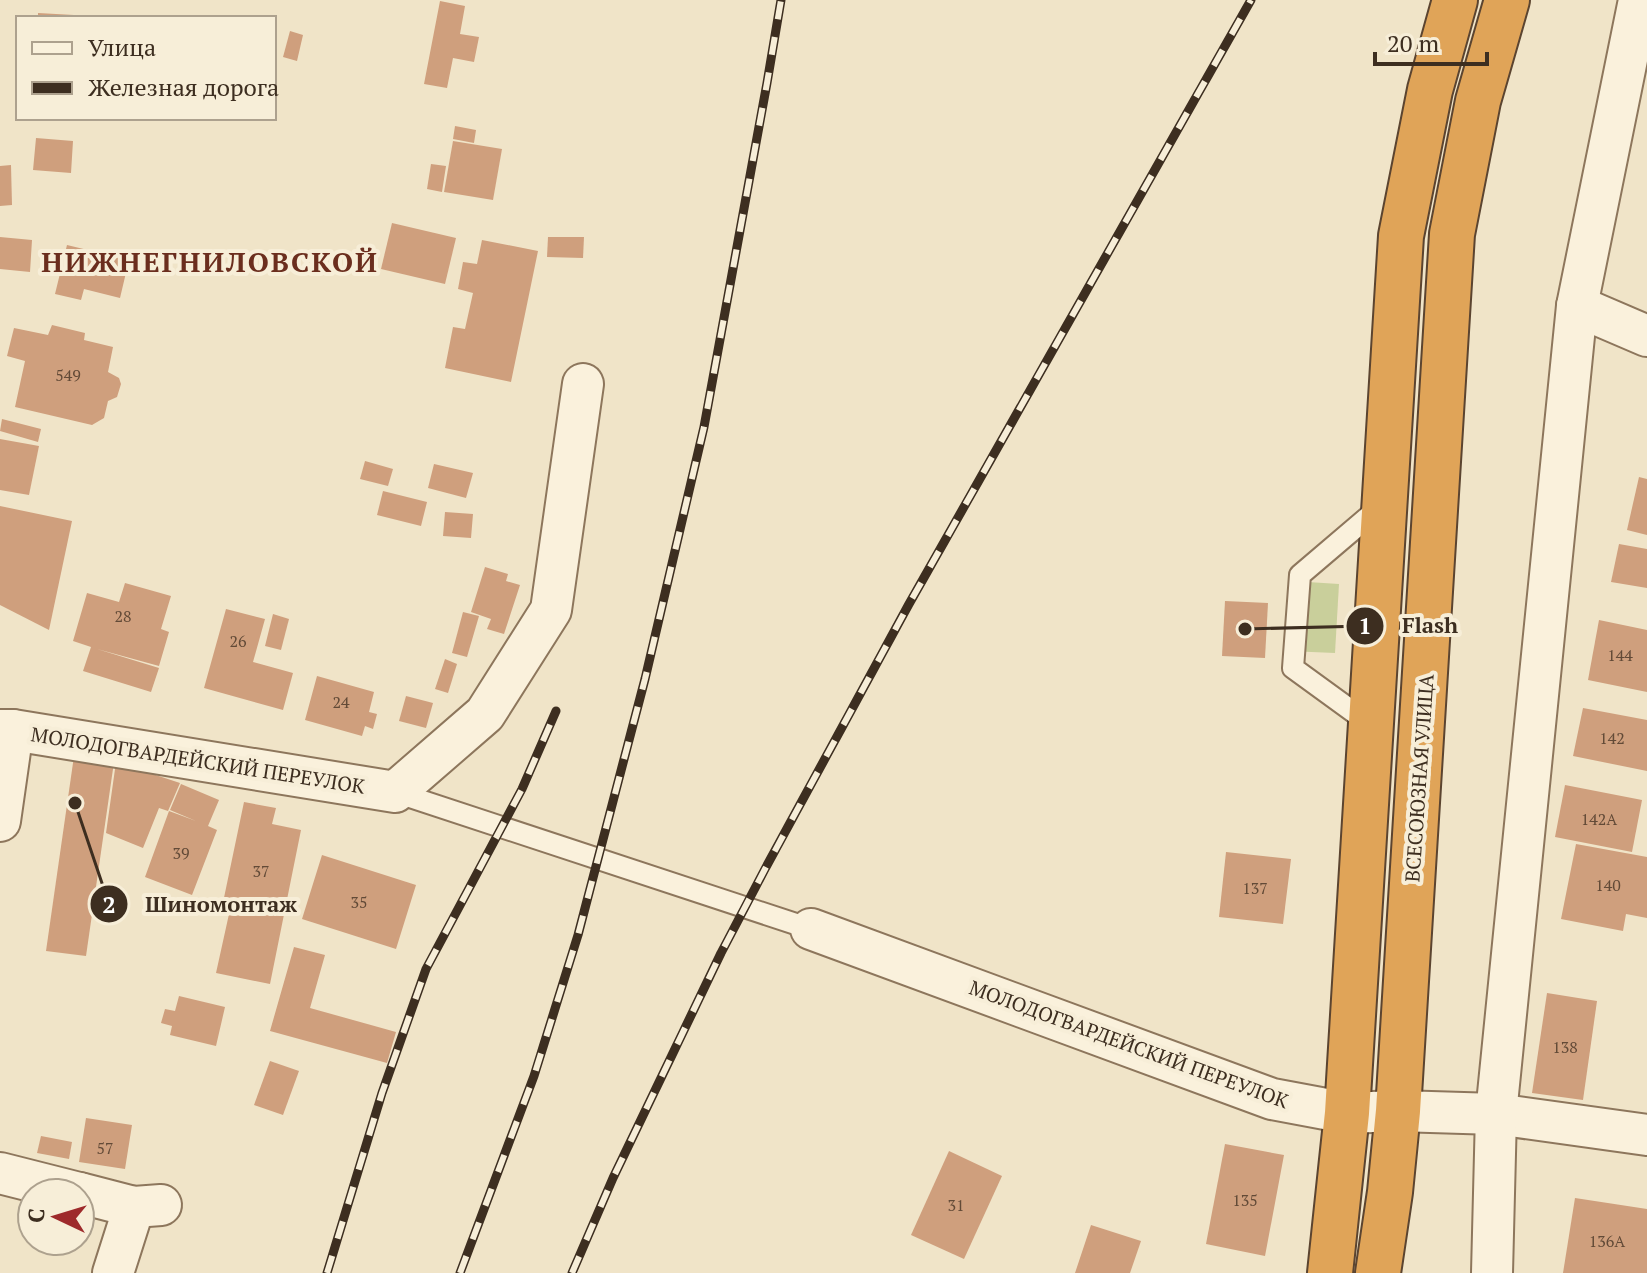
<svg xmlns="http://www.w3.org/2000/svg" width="1647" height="1273" font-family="'PT Serif',serif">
	<rect width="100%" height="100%" fill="#f0e4c8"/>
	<polygon fill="#c9cf9b" points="1292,581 1339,584 1335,653 1288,651"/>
	<g fill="#cf9f7d">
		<polygon points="440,1 465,6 460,34 479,37 474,62 453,58 447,88 424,84"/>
		<polygon points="38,13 74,15 74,18 38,18"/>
		<polygon points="290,31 303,35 297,61 283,57"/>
		<polygon points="455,126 476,130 474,143 453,139"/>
		<polygon points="36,138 73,141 71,173 33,170"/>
		<polygon points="453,141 502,149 493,200 444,192"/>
		<polygon points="431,164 446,166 442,192 427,189"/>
		<polygon points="11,165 12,205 0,206 0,166"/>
		<polygon points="392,223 456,238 445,284 381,269"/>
		<polygon points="0,237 32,240 30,272 0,269"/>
		<polygon points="548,237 584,237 583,258 547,257"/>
		<polygon points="482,240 538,251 511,382 445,368 453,327 465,329 473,293 458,289 463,262 477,264"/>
		<polygon points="67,245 129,260 120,298 84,289 81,300 55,294"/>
		<polygon points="52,325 85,333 84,340 113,347 108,372 119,378 121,384 117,397 108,401 104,418 92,425 15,407 25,361 7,356 14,328 48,335"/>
		<polygon points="2,419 41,429 38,442 0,431"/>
		<polygon points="0,439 39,446 29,495 0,490"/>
		<polygon points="365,461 393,469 388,486 360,479"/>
		<polygon points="434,464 473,473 466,498 428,488"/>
		<polygon points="1639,477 1647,479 1647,535 1627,530"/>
		<polygon points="383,491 427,502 421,526 377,515"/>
		<polygon points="0,506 72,521 49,630 0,605"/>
		<polygon points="445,512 473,514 471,538 443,536"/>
		<polygon points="1619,544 1647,549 1647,588 1611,582"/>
		<polygon points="485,567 508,574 506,581 520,585 504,634 487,629 491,619 471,612"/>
		<polygon points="125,583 171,596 161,629 169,632 159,666 97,649 159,668 151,692 83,671 91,647 73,641 87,593 119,602"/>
		<polygon points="1225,601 1268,603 1265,658 1222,656"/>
		<polygon points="226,609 265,619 253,662 293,673 283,710 204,688"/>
		<polygon points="463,612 479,616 467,657 452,653"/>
		<polygon points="273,614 289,619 281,650 265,646"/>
		<polygon points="1599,620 1647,630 1647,692 1588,680"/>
		<polygon points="445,659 457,664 448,693 435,689"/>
		<polygon points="317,676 374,692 369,712 377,714 373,729 365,726 362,736 305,720"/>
		<polygon points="406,696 433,703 426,728 399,721"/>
		<polygon points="1583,708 1647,720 1647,771 1573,756"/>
		<polygon points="74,756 114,762 86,956 46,951"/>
		<polygon points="116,762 180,783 168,811 159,808 143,848 106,833"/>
		<polygon points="181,784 219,800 208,826 217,830 192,895 145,877 169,811 196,821 170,810"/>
		<polygon points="1565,785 1642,800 1632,852 1555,837"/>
		<polygon points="244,802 276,808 272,824 301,830 270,984 216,973 229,914 221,912"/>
		<polygon points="1576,844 1647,857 1647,918 1626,914 1623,931 1561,919"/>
		<polygon points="1226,852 1291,859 1283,924 1219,917"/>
		<polygon points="322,855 416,885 396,949 302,919"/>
		<polygon points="294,947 325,955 310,1008 396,1032 387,1063 270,1031"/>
		<polygon points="1547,993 1597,1001 1583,1100 1532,1093"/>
		<polygon points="179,996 225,1007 216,1046 170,1035 172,1026 161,1023 165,1009 175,1011"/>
		<polygon points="270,1061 299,1071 283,1115 254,1105"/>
		<polygon points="86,1118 132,1125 125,1169 79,1162"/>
		<polygon points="41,1136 72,1142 69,1159 37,1153"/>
		<polygon points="1225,1144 1284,1155 1265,1256 1206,1244"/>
		<polygon points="949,1151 1002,1176 964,1259 911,1235"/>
		<polygon points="1575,1198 1647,1209 1647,1273 1563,1273"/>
		<polygon points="1091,1225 1141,1241 1130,1273 1075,1273"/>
	</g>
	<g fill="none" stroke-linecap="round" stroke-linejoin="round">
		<defs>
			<g id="lane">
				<polyline points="1370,724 1293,668 1300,575 1381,506"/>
				<polyline points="395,792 811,929"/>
			</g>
			<g id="street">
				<polyline points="1577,306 1647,336"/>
				<polyline points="0,730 13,730 395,792 485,714 551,610 583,384"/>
				<polyline points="0,821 13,730"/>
				<polyline points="811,929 1272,1099 1347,1113 1398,1111 1496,1114 1647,1135"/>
				<polyline points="0,1173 79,1193"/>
				<polyline points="80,1193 134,1207 161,1205"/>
				<polyline points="113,1273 134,1207"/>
				<polyline points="1492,1273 1496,1114 1577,306 1639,0"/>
			</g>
			<g id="highway">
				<polyline points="1330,1273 1347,1113 1401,236 1430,90 1455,0"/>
				<polyline points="1378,1273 1390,1192 1398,1111 1452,234 1478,101 1507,0"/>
			</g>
		</defs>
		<use href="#lane" stroke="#8d765c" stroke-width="24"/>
		<use href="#street" stroke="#8d765c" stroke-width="44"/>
		<use href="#highway" stroke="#5b4430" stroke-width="48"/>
		<use href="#lane" stroke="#faf1dc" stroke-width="20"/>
		<use href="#street" stroke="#faf1dc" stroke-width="40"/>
		<use href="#highway" stroke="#e0a458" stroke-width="44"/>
		<defs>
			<g id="rail">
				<polyline points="327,1273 382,1093 426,969 522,789 556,711"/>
				<polyline points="460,1273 534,1076 578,935 645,679 704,427 767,83 781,0"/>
				<polyline points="572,1273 613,1178 721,953 765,869 909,604 1251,0"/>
			</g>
		</defs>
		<use href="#rail" stroke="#3d2e20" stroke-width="9"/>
		<use href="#rail" stroke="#f7eed8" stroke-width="6" stroke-dasharray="18" stroke-linecap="butt"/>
	</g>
	<g text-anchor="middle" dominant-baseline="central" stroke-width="8" stroke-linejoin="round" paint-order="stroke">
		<g font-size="16" fill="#624a37">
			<text x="68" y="375">549</text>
			<text x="123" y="616">28</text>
			<text x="238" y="641">26</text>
			<text x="1620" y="655">144</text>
			<text x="341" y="702">24</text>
			<text x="1612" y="738">142</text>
			<text x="1599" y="819">142А</text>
			<text x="181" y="853">39</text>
			<text x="261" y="871">37</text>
			<text x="1608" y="885">140</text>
			<text x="1255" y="888">137</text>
			<text x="359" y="902">35</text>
			<text x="1565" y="1047">138</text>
			<text x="105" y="1148">57</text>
			<text x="1245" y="1200">135</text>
			<text x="956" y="1205">31</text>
			<text x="1607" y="1241">136А</text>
		</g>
		<g font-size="20" fill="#3d2e20" stroke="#f7eed8">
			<text transform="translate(198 760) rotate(9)">МОЛОДОГВАРДЕЙСКИЙ ПЕРЕУЛОК</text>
			<text transform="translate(1419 778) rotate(-86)">ВСЕСОЮЗНАЯ УЛИЦА</text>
			<text transform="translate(1129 1044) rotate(20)">МОЛОДОГВАРДЕЙСКИЙ ПЕРЕУЛОК</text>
		</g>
		<g font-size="28" font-weight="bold" letter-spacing="2" fill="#6b2e1e" stroke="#f7eed8">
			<text x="210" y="261">НИЖНЕГНИЛОВСКОЙ</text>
		</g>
	</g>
	<path fill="none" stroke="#3d2e20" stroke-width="3" d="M1245 629L1365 626M75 803L109 904"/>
	<g fill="#3d2e20" stroke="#f7eed8" stroke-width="3">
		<circle cx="1245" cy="629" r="8"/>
		<circle cx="75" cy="803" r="8"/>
		<circle cx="1365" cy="626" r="20"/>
		<circle cx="109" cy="904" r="20"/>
	</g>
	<g font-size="24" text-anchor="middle" font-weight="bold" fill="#fff">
		<text x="1365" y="634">1</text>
		<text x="109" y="913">2</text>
	</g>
	<g font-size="22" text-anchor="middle" font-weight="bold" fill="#3d2e20" stroke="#f7eed8" stroke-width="8" stroke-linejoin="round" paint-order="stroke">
		<text x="1430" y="633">Flash</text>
		<text x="221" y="912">Шиномонтаж</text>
	</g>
	<rect x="16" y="16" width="260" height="104" fill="#f7eed8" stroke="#ada18e" stroke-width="2"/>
	<rect x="32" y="42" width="40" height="12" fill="#faf1dc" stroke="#ada18e" stroke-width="2"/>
	<text x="88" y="56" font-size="24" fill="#3d2e20">Улица</text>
	<rect x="32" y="82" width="40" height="12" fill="#3d2e20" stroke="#ada18e" stroke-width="2"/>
	<text x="88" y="96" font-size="24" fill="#3d2e20">Железная дорога</text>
	<g transform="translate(56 1217) rotate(274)"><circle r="38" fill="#f7eed8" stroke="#ada18e" stroke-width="2"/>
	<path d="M0-6L14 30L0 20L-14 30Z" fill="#9e2a2b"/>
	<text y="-12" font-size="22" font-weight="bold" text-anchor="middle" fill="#3d2e20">С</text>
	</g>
	<path d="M1375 52v12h112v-12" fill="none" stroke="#3d2e20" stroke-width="4"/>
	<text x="1387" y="52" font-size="24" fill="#3d2e20" stroke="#f7eed8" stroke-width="6" paint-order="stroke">20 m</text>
</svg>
